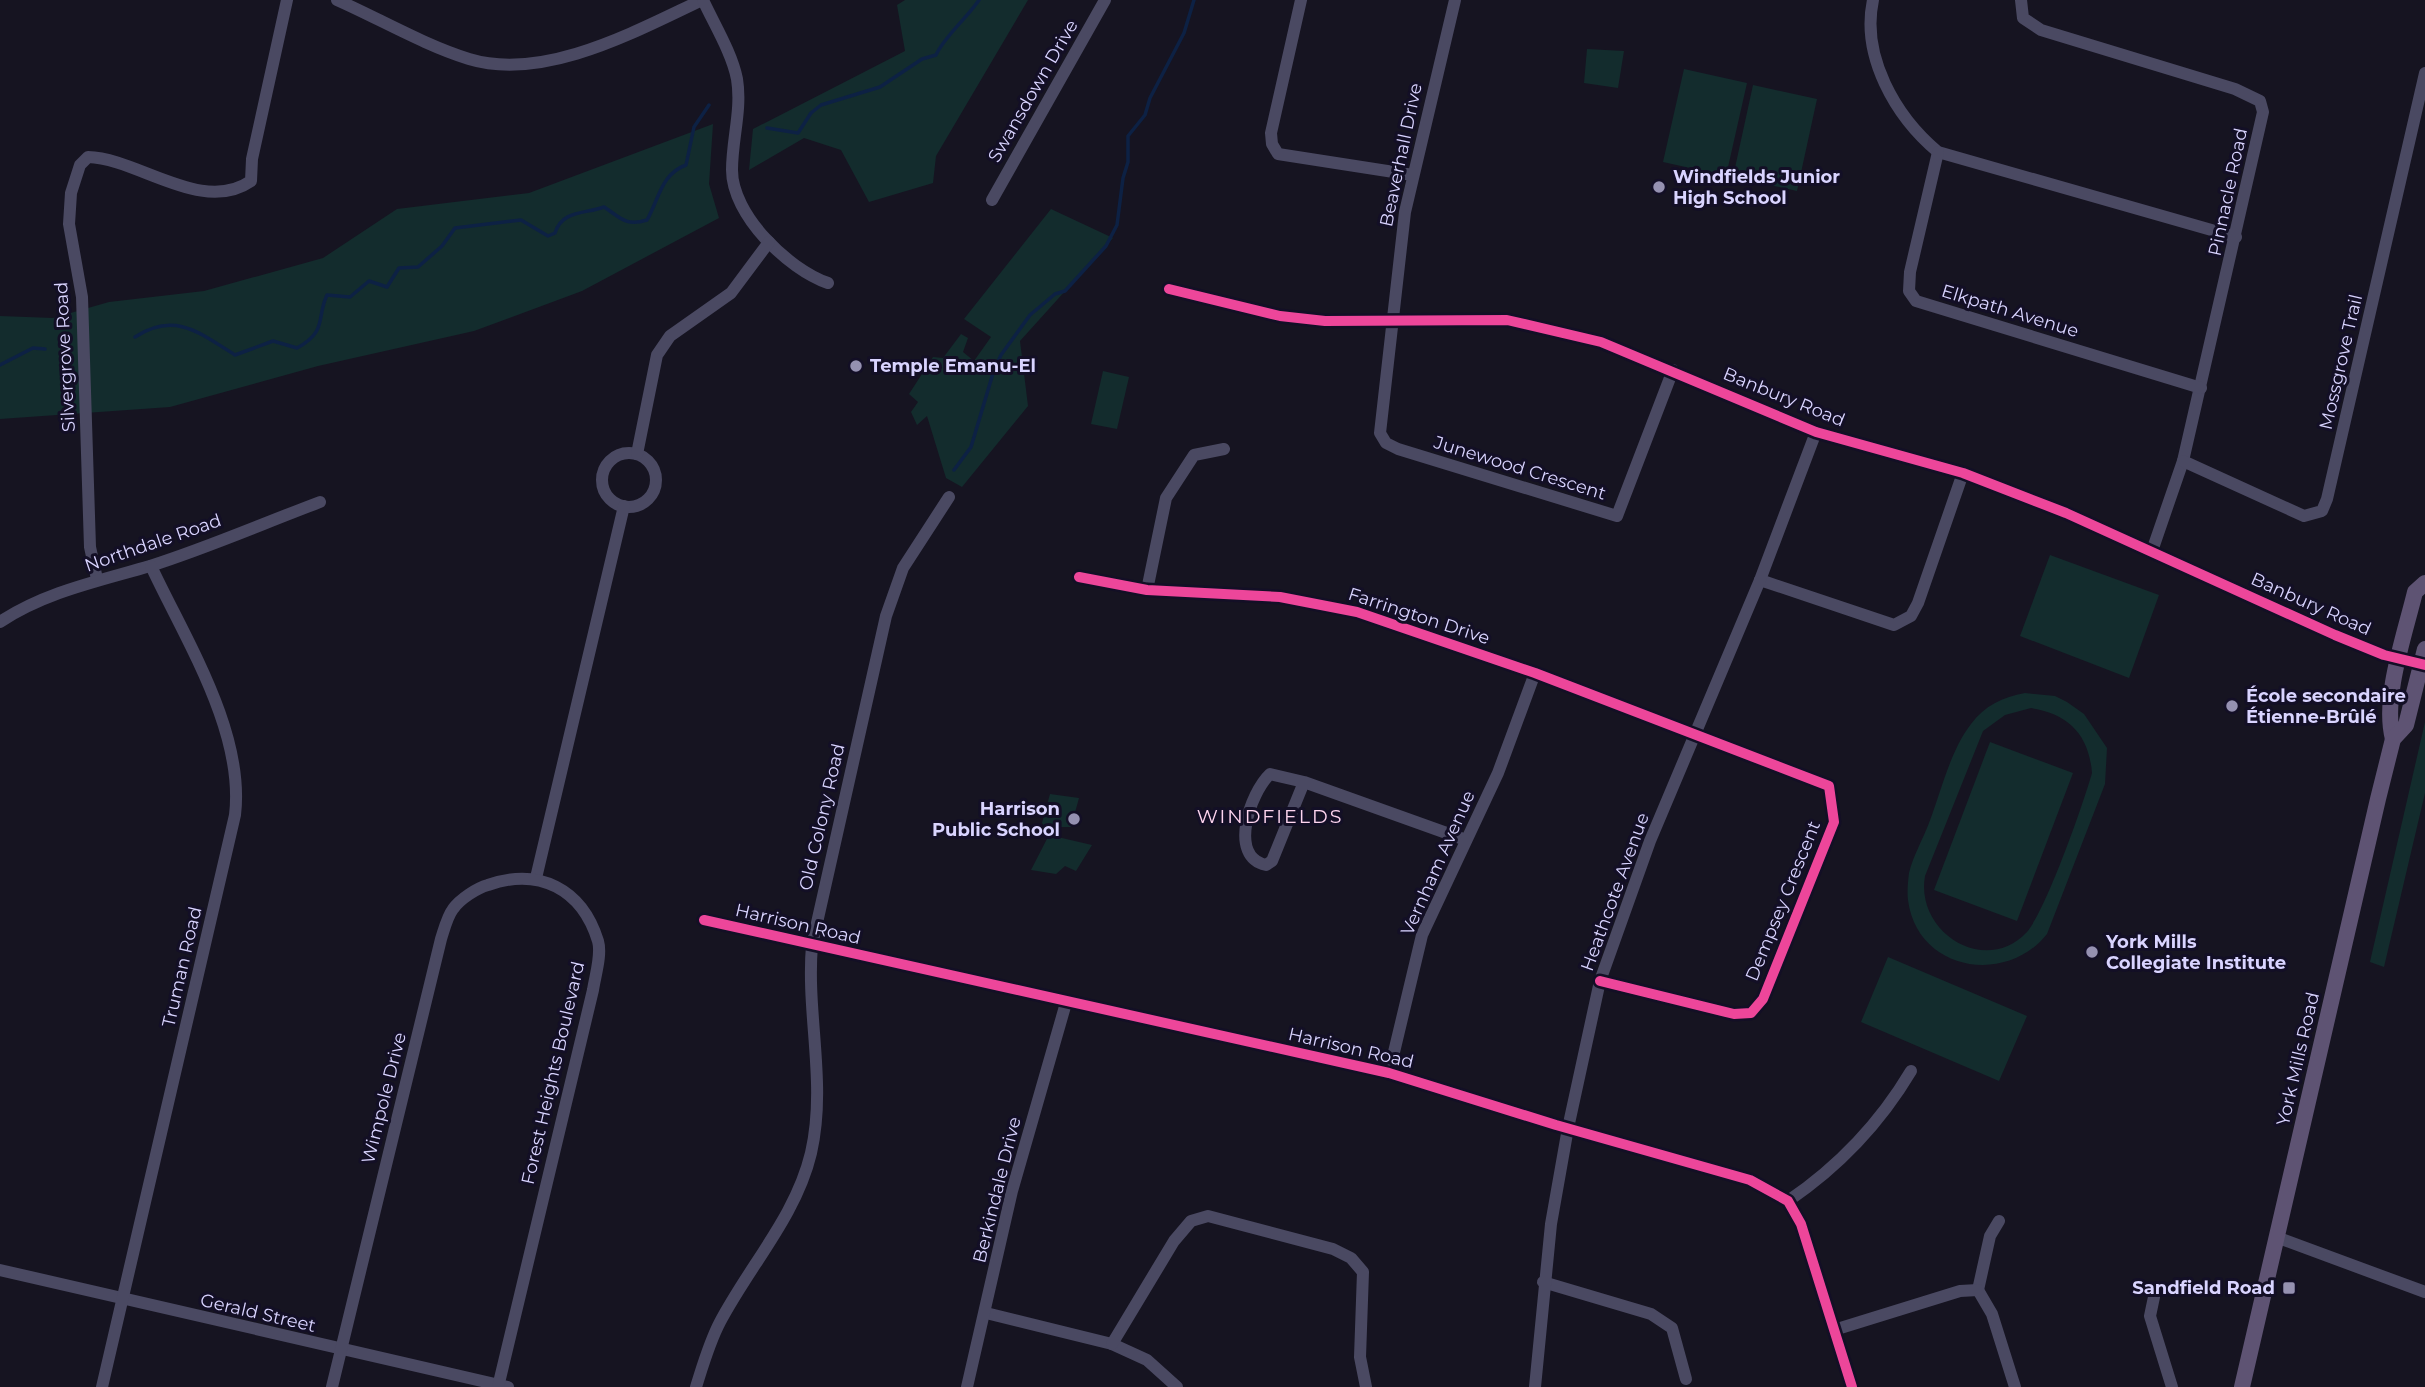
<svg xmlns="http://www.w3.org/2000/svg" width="2425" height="1387" font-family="Montserrat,sans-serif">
	<rect width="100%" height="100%" fill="#161421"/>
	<g fill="#132c2d" fill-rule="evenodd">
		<polygon points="905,0 1028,0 936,156 933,183 869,202 841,150 804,138 749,170 753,129 905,51 897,5"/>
		<polygon points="1587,49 1624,51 1618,88 1584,83"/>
		<polygon points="1684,69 1747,83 1726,176 1663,162"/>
		<polygon points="1753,85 1817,99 1797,191 1733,177"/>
		<polygon points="713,124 709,184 719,218 582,291 474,331 318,366 170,407 0,419 0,316 53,318 109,302 204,291 323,258 397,209 529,193"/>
		<polygon points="1051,209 1113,238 1020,341 1028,406 962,487 946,478 927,416 917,425 911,412 918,402 909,394 933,357 943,358 961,334 968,338 963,352 974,361 991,337 964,319"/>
		<polygon points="1103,371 1129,377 1117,429 1091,424"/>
		<polygon points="2050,555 2159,595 2129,678 2020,636"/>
		<path d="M2025,693L2055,696L2067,702L2084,714L2107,748L2105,784L2047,934C2006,986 1917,971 1908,900C1907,892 1908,881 1909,873C1913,856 1923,839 1929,823C1941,792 1950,751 1971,724C1984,706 2003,697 2025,693ZM2031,708C2069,714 2089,735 2092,773C2083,805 2046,910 2027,932C1985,977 1915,932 1925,876L1983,731L2005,715Z"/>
		<polygon points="2425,722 2425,793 2384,967 2370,962"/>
		<polygon points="1990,742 2073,773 2017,921 1934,890"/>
		<polygon points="1050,794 1079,798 1071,827 1045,827 1042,823"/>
		<polygon points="1049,835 1092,845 1076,871 1065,866 1056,874 1031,870"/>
		<polygon points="1888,957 2027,1016 1999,1081 1861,1022"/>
	</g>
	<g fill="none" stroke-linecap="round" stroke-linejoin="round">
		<g stroke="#0d2144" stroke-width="3.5">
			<path d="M767,128L798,133L811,113L821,105L880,87L922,59L936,55C944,37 967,18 979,0"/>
			<path d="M135,337C175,311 200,333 235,355L273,341L297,348C328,331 316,318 327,295L350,297L369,281L387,287L399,268L418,267L442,246L455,228L521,220L548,236L555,233C562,210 585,214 604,207C620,217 625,227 647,220C659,199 661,174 686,165L694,127L709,105"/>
			<polyline points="0,365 33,348 45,349"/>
			<polyline points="954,470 971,447 994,370 1001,355 1030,315 1055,294 1065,291 1106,246 1117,225 1123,178 1128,162 1128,136 1145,115 1150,98 1184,33 1194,0"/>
		</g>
		<g stroke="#4a4962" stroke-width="12">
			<path d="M337,0C380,19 424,45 469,59C544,82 636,31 702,0"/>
			<path d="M703,0C714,24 732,53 737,79C742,110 732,139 732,170C732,215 788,269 828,283"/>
			<polyline points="1301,0 1271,133 1272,144 1278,154 1413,175"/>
			<polyline points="1455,0 1405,212 1380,433 1386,443 1398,449 1617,516 1673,370"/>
			<path d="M1873,0C1861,56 1895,116 1938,152L2236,237"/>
			<polyline points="2021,0 2023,18 2041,30 2235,89 2260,101 2263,112 2183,461 2152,551"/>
			<polyline points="1938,152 1910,272 1909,291 1916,301 2201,388"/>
			<polyline points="992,200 1105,0"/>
			<polyline points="1169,289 1280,316 1325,321 1507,320 1601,342 1816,432 1963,473 2066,513 2335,635 2384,655 2425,665"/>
			<circle cx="629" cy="480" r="27"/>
			<polyline points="637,454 657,355 670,336 731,293 769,242"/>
			<polyline points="2183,461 2304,516 2322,511 2327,499 2425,73"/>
			<polyline points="1079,577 1147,590 1280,597 1357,612 1535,673 1829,786 1834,822 1763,999 1751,1013 1734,1014 1600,981"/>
			<path d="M97,579L90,547L82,297L69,224L71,193L80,165L88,157C138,158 202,215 251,181L252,159L287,0"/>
			<polyline points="1760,580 1894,625 1911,616 1918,603 1963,473"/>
			<polyline points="1147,590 1166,498 1194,455 1224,449"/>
			<path d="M0,622C45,592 99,581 150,566C207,548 264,523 320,502"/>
			<path d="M1304,782L1272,861L1266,865C1228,857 1250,793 1270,774L1304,782L1466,840"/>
			<polyline points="536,878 624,506"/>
			<polyline points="704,920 1389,1073 1556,1125 1750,1180 1788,1201 1801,1224 1852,1387"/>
			<polyline points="1389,1073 1422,935 1498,773 1535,673"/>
			<path d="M1788,1201C1838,1167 1880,1123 1911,1071"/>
			<polyline points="2276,1237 2425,1292"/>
			<polyline points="0,1270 508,1387"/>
			<polyline points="1543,1282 1651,1314 1672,1328 1686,1379"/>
			<polyline points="1978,1290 1990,1236 1999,1221"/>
			<polyline points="2154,1297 2150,1316 2172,1387"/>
			<polyline points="986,1313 1112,1344 1147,1360 1177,1387"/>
			<polyline points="1834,1330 1960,1291 1978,1290 1992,1314 2015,1387"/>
			<polyline points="1112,1344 1174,1241 1191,1221 1208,1216 1333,1249 1351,1258 1363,1272 1360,1357 1366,1387"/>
			<path d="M102,1387L235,815C245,732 185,639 151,566"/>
			<path d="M332,1387L441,939C444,930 447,917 453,909C460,899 477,888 488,885C539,867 582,889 598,941C602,955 595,976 593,990L498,1387"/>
			<path d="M696,1387C703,1365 709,1343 720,1322C750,1265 796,1216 811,1153C827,1083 806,1015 812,945L886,616L903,568L949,497"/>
			<polyline points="967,1387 1012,1191 1066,1003"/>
			<polyline points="1535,1387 1551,1224 1568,1128 1600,981 1650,841 1760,580 1816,432"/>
		</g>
		<g stroke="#5e5373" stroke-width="16">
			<path d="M2393,739C2382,698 2405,634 2415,592L2425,583"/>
			<polyline points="2242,1387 2378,799 2393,739 2406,725 2425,649"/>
		</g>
		<defs>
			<g id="cycleway">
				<polyline points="1169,289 1280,316 1325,321 1507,320 1601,342 1816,432 1963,473 2066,513 2335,635 2384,655 2425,665"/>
				<polyline points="1079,577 1147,590 1280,597 1357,612 1535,673 1829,786 1834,822 1763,999 1751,1013 1734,1014 1600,981"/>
				<polyline points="704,920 1389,1073 1556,1125 1750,1180 1788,1201 1801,1224 1852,1387"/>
			</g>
		</defs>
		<use href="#cycleway" stroke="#130f26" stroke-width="15"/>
		<use href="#cycleway" stroke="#ed469a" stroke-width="10"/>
	</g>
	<g fill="#9591b1" stroke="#130f26" stroke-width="2.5">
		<circle cx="1659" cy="187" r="7"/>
		<circle cx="856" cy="366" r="7"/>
		<circle cx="2232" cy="706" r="7"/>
		<circle cx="1074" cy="819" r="7"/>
		<circle cx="2092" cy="952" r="7"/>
		<rect x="2282" y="1281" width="14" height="14" rx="3.5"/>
	</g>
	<g text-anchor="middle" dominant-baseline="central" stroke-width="6" stroke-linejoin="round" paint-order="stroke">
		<g font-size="18" fill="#d9d4ff" stroke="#130f26">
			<text transform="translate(1033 91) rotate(-60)">Swansdown Drive</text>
			<text transform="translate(1401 155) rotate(-78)">Beaverhall Drive</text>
			<text transform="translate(2228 192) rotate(-78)">Pinnacle Road</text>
			<text transform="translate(2010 311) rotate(17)">Elkpath Avenue</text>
			<text transform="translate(65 357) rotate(-93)">Silvergrove Road</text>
			<text transform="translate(2341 362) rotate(-77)">Mossgrove Trail</text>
			<text transform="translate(1784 397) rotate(22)">Banbury Road</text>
			<text transform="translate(1520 468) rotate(17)">Junewood Crescent</text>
			<text transform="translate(153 543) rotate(-19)">Northdale Road</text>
			<text transform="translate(2311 604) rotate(24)">Banbury Road</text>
			<text transform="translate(1419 616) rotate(18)">Farrington Drive</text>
			<text transform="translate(822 817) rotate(-77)">Old Colony Road</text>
			<text transform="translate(1438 863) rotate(-66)">Vernham Avenue</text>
			<text transform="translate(1615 892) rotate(-70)">Heathcote Avenue</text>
			<text transform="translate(1783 901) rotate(-68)">Dempsey Crescent</text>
			<text transform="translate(798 924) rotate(13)">Harrison Road</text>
			<text transform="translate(182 967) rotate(-77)">Truman Road</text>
			<text transform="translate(1351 1048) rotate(13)">Harrison Road</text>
			<text transform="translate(2298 1059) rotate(-77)">York Mills Road</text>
			<text transform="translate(553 1073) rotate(-77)">Forest Heights Boulevard</text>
			<text transform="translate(384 1098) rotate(-76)">Wimpole Drive</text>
			<text transform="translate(997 1190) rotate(-76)">Berkindale Drive</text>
			<text transform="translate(258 1313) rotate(13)">Gerald Street</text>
		</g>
		<g font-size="18" font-weight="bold" fill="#d9d4ff" stroke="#130f26" text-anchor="start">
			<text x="1673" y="177">Windfields Junior<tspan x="1673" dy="21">High School</tspan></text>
			<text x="870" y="366">Temple Emanu-El</text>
			<text x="2246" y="696">École secondaire<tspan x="2246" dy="21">Étienne-Brûlé</tspan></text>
			<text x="1060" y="809" text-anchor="end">Harrison<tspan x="1060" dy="21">Public School</tspan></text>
			<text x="2106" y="942">York Mills<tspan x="2106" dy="21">Collegiate Institute</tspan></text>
			<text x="2275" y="1288" text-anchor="end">Sandfield Road</text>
		</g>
		<g font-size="19" letter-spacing="2" fill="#ffd6f0" stroke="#130f26">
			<text x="1270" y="816">WINDFIELDS</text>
		</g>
	</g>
</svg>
